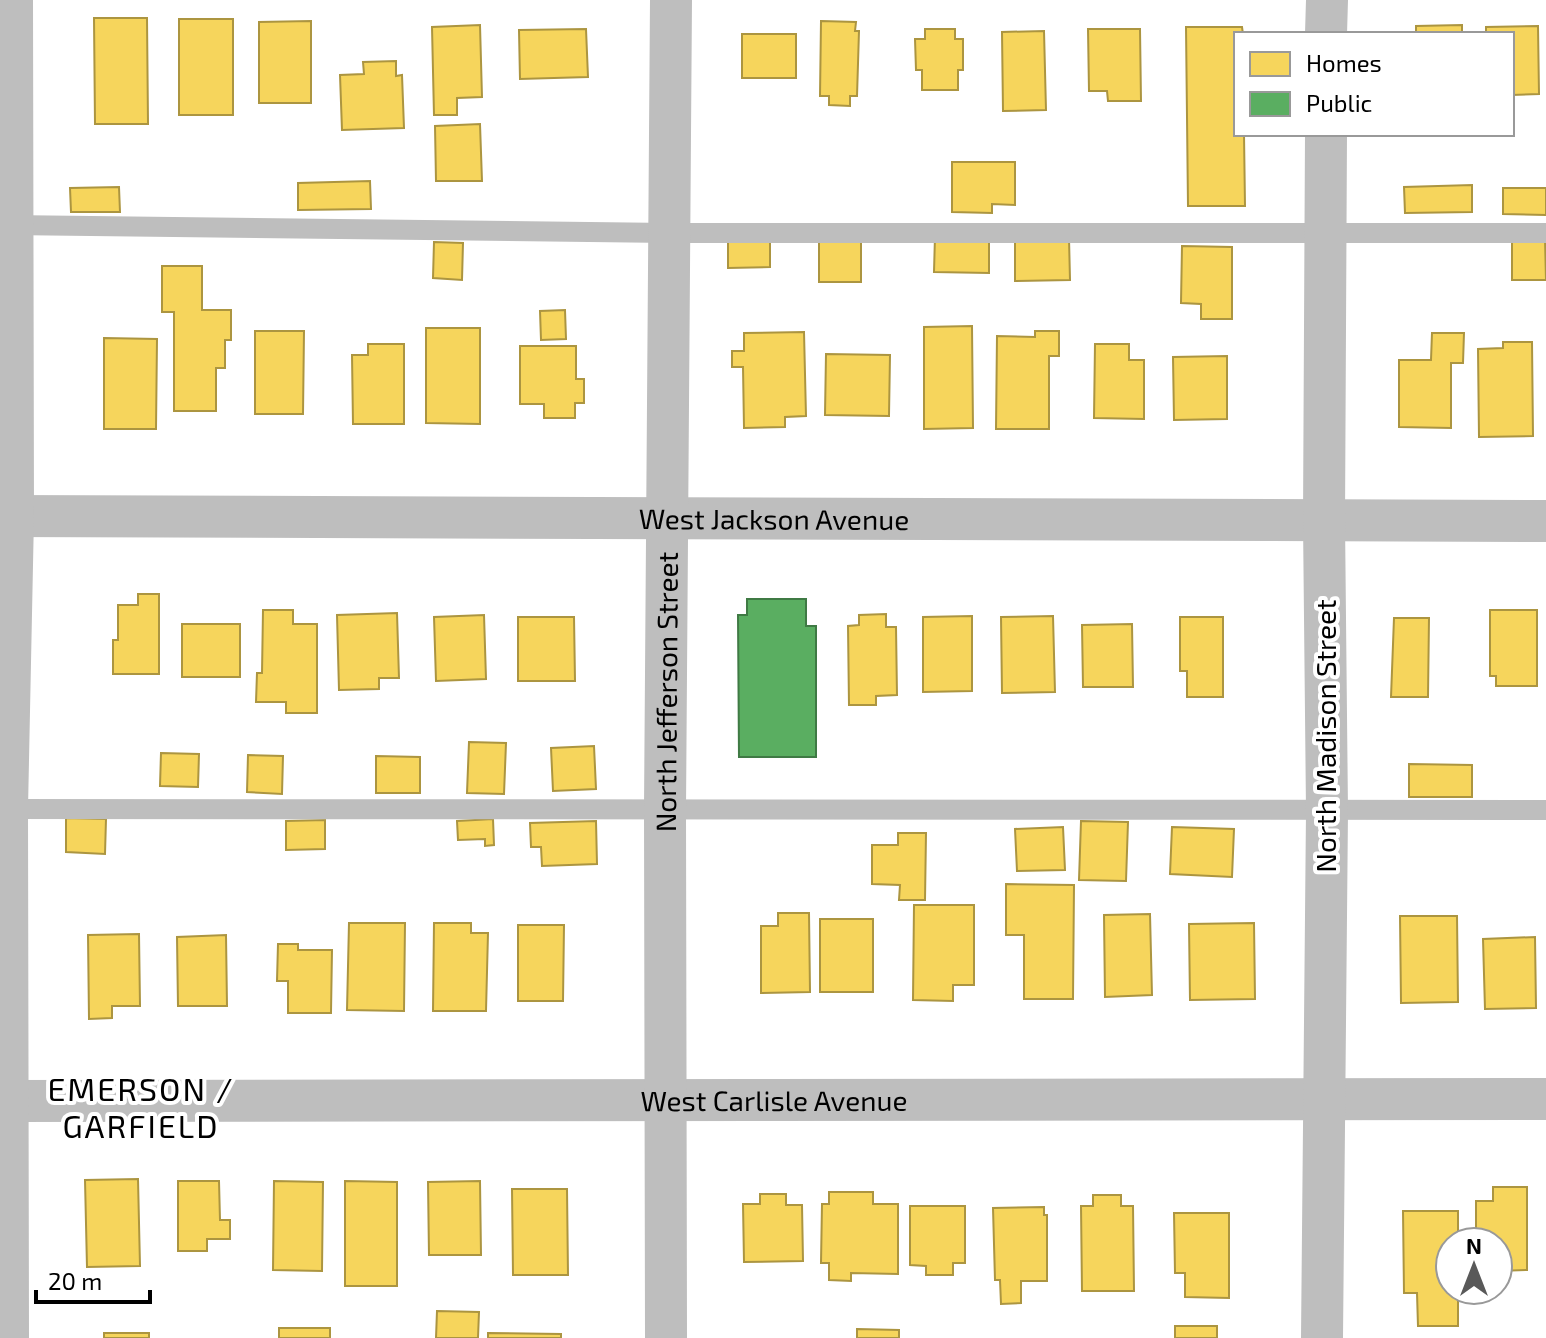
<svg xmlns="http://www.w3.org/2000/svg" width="1546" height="1338" font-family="'Exo 2',sans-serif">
	<rect width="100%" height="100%" fill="#fff"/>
	<g fill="#f6d55c" stroke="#ac9540" stroke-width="2">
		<polygon points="94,18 147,18 148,124 95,124"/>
		<rect x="179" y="19" width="54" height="96"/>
		<polygon points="311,21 311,103 259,103 259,22"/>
		<polygon points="821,21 856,22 855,31 859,31 857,96 850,96 850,106 829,105 829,96 820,96"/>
		<polygon points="480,25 482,97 457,98 457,115 434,115 432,27"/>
		<polygon points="1462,25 1462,34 1416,34 1416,26"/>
		<polygon points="1538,26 1539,94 1512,95 1512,34 1486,34 1486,27"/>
		<polygon points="1186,27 1242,27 1243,34 1236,34 1236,134 1244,134 1245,206 1188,206"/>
		<polygon points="586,29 588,77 520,79 519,30"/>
		<polygon points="925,29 955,29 955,39 963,39 963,70 958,70 958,90 922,90 922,70 916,70 915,39 925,39"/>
		<polygon points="1088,29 1140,29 1141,101 1108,101 1107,91 1089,91"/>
		<polygon points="1044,31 1046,110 1003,111 1002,32"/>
		<rect x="742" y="34" width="54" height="44"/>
		<polygon points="396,61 396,76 402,75 404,128 342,130 340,75 364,74 363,62"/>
		<polygon points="480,124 482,181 436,181 435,126"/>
		<polygon points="952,162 1015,162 1015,205 992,204 992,213 952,212"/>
		<polygon points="370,181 371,209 298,210 298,183"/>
		<polygon points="1472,185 1472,212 1405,213 1404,187"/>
		<polygon points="119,187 120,212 71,212 70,188"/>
		<polygon points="1503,188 1546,188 1546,215 1503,214"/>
		<polygon points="728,236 770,236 770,267 728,268"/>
		<rect x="819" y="236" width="42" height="46"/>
		<polygon points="935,236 989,237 989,273 934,272"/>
		<polygon points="1015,238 1069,238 1070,280 1015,281"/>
		<polygon points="1512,239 1545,239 1546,280 1512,280"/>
		<polygon points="434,242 463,243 462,280 433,278"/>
		<polygon points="1182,246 1232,247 1232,319 1201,319 1201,304 1181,303"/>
		<polygon points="162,266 202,266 202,310 231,310 231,340 225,340 225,368 216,368 216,411 174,411 174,312 162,312"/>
		<polygon points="565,310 566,339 541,340 540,311"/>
		<polygon points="972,326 973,428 924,429 924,327"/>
		<polygon points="426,328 480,328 480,424 426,423"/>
		<polygon points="255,331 304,331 303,414 255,414"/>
		<polygon points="1035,331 1059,331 1059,356 1049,356 1049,429 996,429 997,336 1035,337"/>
		<polygon points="804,332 806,416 785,417 785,427 744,428 743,367 732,367 732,351 744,351 744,333"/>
		<polygon points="1432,333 1464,333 1463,363 1451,363 1451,428 1399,427 1399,360 1431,360"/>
		<polygon points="104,338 157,339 156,429 104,429"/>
		<polygon points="1503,342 1532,342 1533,436 1479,437 1478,349 1503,348"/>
		<polygon points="368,344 404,344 404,424 353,424 352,355 368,355"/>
		<polygon points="1095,344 1129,344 1129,360 1144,360 1144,419 1094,418"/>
		<polygon points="520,346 576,346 576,379 584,379 584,403 575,403 575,418 544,418 544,404 520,404"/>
		<polygon points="826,354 890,355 889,416 825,415"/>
		<polygon points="1227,356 1227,419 1174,420 1173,357"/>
		<polygon points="138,594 159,594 159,674 113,674 113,640 118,640 118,605 138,605"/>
		<polygon points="263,610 293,610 293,624 317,624 317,713 286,713 286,702 256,702 257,673 262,673"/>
		<polygon points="1490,610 1537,610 1537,686 1496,686 1496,676 1490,676"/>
		<polygon points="397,613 399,678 379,678 379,689 339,690 337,615"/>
		<polygon points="886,614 886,627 896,627 897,695 876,696 876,705 849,705 848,626 859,625 859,615"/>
		<polygon points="484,615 486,679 436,681 434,617"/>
		<polygon points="972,616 972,691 923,692 923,617"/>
		<polygon points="1053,616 1055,692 1002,693 1001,617"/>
		<polygon points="518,617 574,617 575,681 518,681"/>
		<polygon points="1180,617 1223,617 1223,697 1187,697 1187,671 1180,671"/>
		<polygon points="1394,618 1429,618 1428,697 1391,697"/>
		<rect x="182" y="624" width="58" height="53"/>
		<polygon points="1132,624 1133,687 1083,687 1082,625"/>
		<polygon points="469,742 506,743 504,794 467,793"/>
		<polygon points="594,746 596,789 553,791 551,748"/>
		<polygon points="161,753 199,754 198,787 160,786"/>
		<polygon points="248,755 283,756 282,794 247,792"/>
		<polygon points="376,756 420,757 420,793 376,793"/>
		<polygon points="1409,764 1472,765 1472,797 1409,797"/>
		<polygon points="66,818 106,819 105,854 66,852"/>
		<polygon points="493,819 494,845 485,846 485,839 458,840 457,821"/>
		<polygon points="325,820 325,849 286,850 286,821"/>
		<polygon points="596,821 597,864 542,866 541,847 531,847 530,823"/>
		<polygon points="1081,821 1128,822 1126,881 1079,880"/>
		<polygon points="1063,827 1065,870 1017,871 1015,829"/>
		<polygon points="1172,827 1234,829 1232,877 1170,874"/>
		<polygon points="898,833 926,833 925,900 899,900 900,885 872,884 872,845 898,845"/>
		<polygon points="1006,884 1074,885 1073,999 1024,999 1024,935 1006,935"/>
		<polygon points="914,905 974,905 974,985 953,985 953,1001 913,1000"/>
		<polygon points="778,913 809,913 810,992 761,993 761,926 778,926"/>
		<polygon points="1150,914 1152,995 1105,997 1104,915"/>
		<polygon points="1400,916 1457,916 1458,1002 1401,1003"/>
		<rect x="820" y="919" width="53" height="73"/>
		<polygon points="349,923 405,923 404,1011 347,1010"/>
		<polygon points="434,923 471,923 471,933 488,933 486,1011 433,1011"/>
		<polygon points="1254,923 1255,999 1190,1000 1189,924"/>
		<polygon points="518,925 564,925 563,1001 518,1001"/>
		<polygon points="139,934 140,1006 112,1006 112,1018 89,1019 88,935"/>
		<polygon points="226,935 227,1006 178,1006 177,937"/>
		<polygon points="1535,937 1536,1008 1485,1009 1483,939"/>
		<polygon points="278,944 298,944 298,950 332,950 331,1013 288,1013 288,981 277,981"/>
		<polygon points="138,1179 140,1266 87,1267 85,1180"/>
		<polygon points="178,1181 219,1181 220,1220 230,1220 230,1239 207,1239 207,1251 178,1251"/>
		<polygon points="274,1181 323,1182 322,1271 273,1270"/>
		<polygon points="345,1181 397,1182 397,1286 345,1286"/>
		<polygon points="480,1181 481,1255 429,1255 428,1182"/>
		<polygon points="1493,1187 1527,1187 1527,1270 1498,1271 1498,1242 1476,1242 1476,1201 1493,1201"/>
		<polygon points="512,1189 567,1189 568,1275 513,1275"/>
		<polygon points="829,1192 873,1192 873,1204 898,1204 898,1274 851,1273 851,1281 829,1280 829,1263 821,1263 822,1204 829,1204"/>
		<polygon points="760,1194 786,1194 786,1205 802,1205 803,1261 744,1262 743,1204 760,1204"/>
		<polygon points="1093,1195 1121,1195 1121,1206 1133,1206 1134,1291 1082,1291 1081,1206 1093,1206"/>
		<polygon points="910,1206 965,1206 965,1263 953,1263 953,1275 926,1275 926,1266 910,1265"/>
		<polygon points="1044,1207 1044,1215 1047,1215 1047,1281 1021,1281 1021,1303 1001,1304 1000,1280 995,1280 993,1208"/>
		<polygon points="1403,1211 1458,1211 1458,1242 1450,1242 1450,1290 1458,1290 1458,1326 1418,1326 1417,1293 1404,1293"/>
		<polygon points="1174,1213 1229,1213 1229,1298 1185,1297 1185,1273 1175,1273"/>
		<polygon points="437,1311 479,1312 478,1338 436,1338"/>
		<rect x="1175" y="1326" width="42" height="12"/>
		<rect x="279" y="1328" width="51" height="10"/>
		<polygon points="857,1329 899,1330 899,1338 857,1338"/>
		<rect x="104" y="1333" width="45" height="5"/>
		<polygon points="488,1333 561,1334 561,1338 488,1338"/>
	</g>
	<polygon fill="#5aae61" stroke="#3f7a44" stroke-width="2" points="747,599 806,599 806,626 816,626 816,757 739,757 738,615 747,615"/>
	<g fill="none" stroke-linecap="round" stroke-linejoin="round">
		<g stroke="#bebebe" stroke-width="20">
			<polyline points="8,225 670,233 1546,233"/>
			<polyline points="4,809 1546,810"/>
		</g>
		<g stroke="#bebebe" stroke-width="42">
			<polyline points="1326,34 1327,0"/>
			<path id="s1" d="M0,516L1546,521"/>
			<path id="s2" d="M0,1101L1546,1099"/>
			<polyline points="8,1338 7,809 13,516 12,0"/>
			<path id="s3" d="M666,1338L665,809L671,0"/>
			<polyline points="1322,1338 1327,811 1324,521 1326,134"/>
		</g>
	</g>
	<g text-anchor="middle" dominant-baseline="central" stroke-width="8" stroke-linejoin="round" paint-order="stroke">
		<g font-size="28" fill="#000" stroke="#fff">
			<text stroke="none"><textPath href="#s1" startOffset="774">West Jackson Avenue</textPath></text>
			<text stroke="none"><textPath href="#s3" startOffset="646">North Jefferson Street</textPath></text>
			<text transform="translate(1325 736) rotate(-90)">North Madison Street</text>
			<text stroke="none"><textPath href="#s2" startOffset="774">West Carlisle Avenue</textPath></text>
		</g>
		<g font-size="32" letter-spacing="2" fill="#000" stroke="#fff">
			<text x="141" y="1088">EMERSON /<tspan x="141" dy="37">GARFIELD</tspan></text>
		</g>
	</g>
	<rect x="1234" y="32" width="280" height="104" fill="#ffffff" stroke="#999999" stroke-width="2"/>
	<rect x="1250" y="52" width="40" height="24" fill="#f6d55c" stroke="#999999" stroke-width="2"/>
	<text x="1306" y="72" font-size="24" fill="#000000">Homes</text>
	<rect x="1250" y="92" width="40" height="24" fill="#5aae61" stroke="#999999" stroke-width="2"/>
	<text x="1306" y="112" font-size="24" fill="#000000">Public</text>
	<g transform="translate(1474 1266)"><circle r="38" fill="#ffffff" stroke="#999999" stroke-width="2"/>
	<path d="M0-6L14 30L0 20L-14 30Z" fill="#595959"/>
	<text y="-12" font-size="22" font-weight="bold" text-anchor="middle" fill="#000000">N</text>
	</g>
	<path d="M36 1290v12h114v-12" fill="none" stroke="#000000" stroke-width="4"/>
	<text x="48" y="1290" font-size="24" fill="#000000" stroke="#ffffff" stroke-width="6" paint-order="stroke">20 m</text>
</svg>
